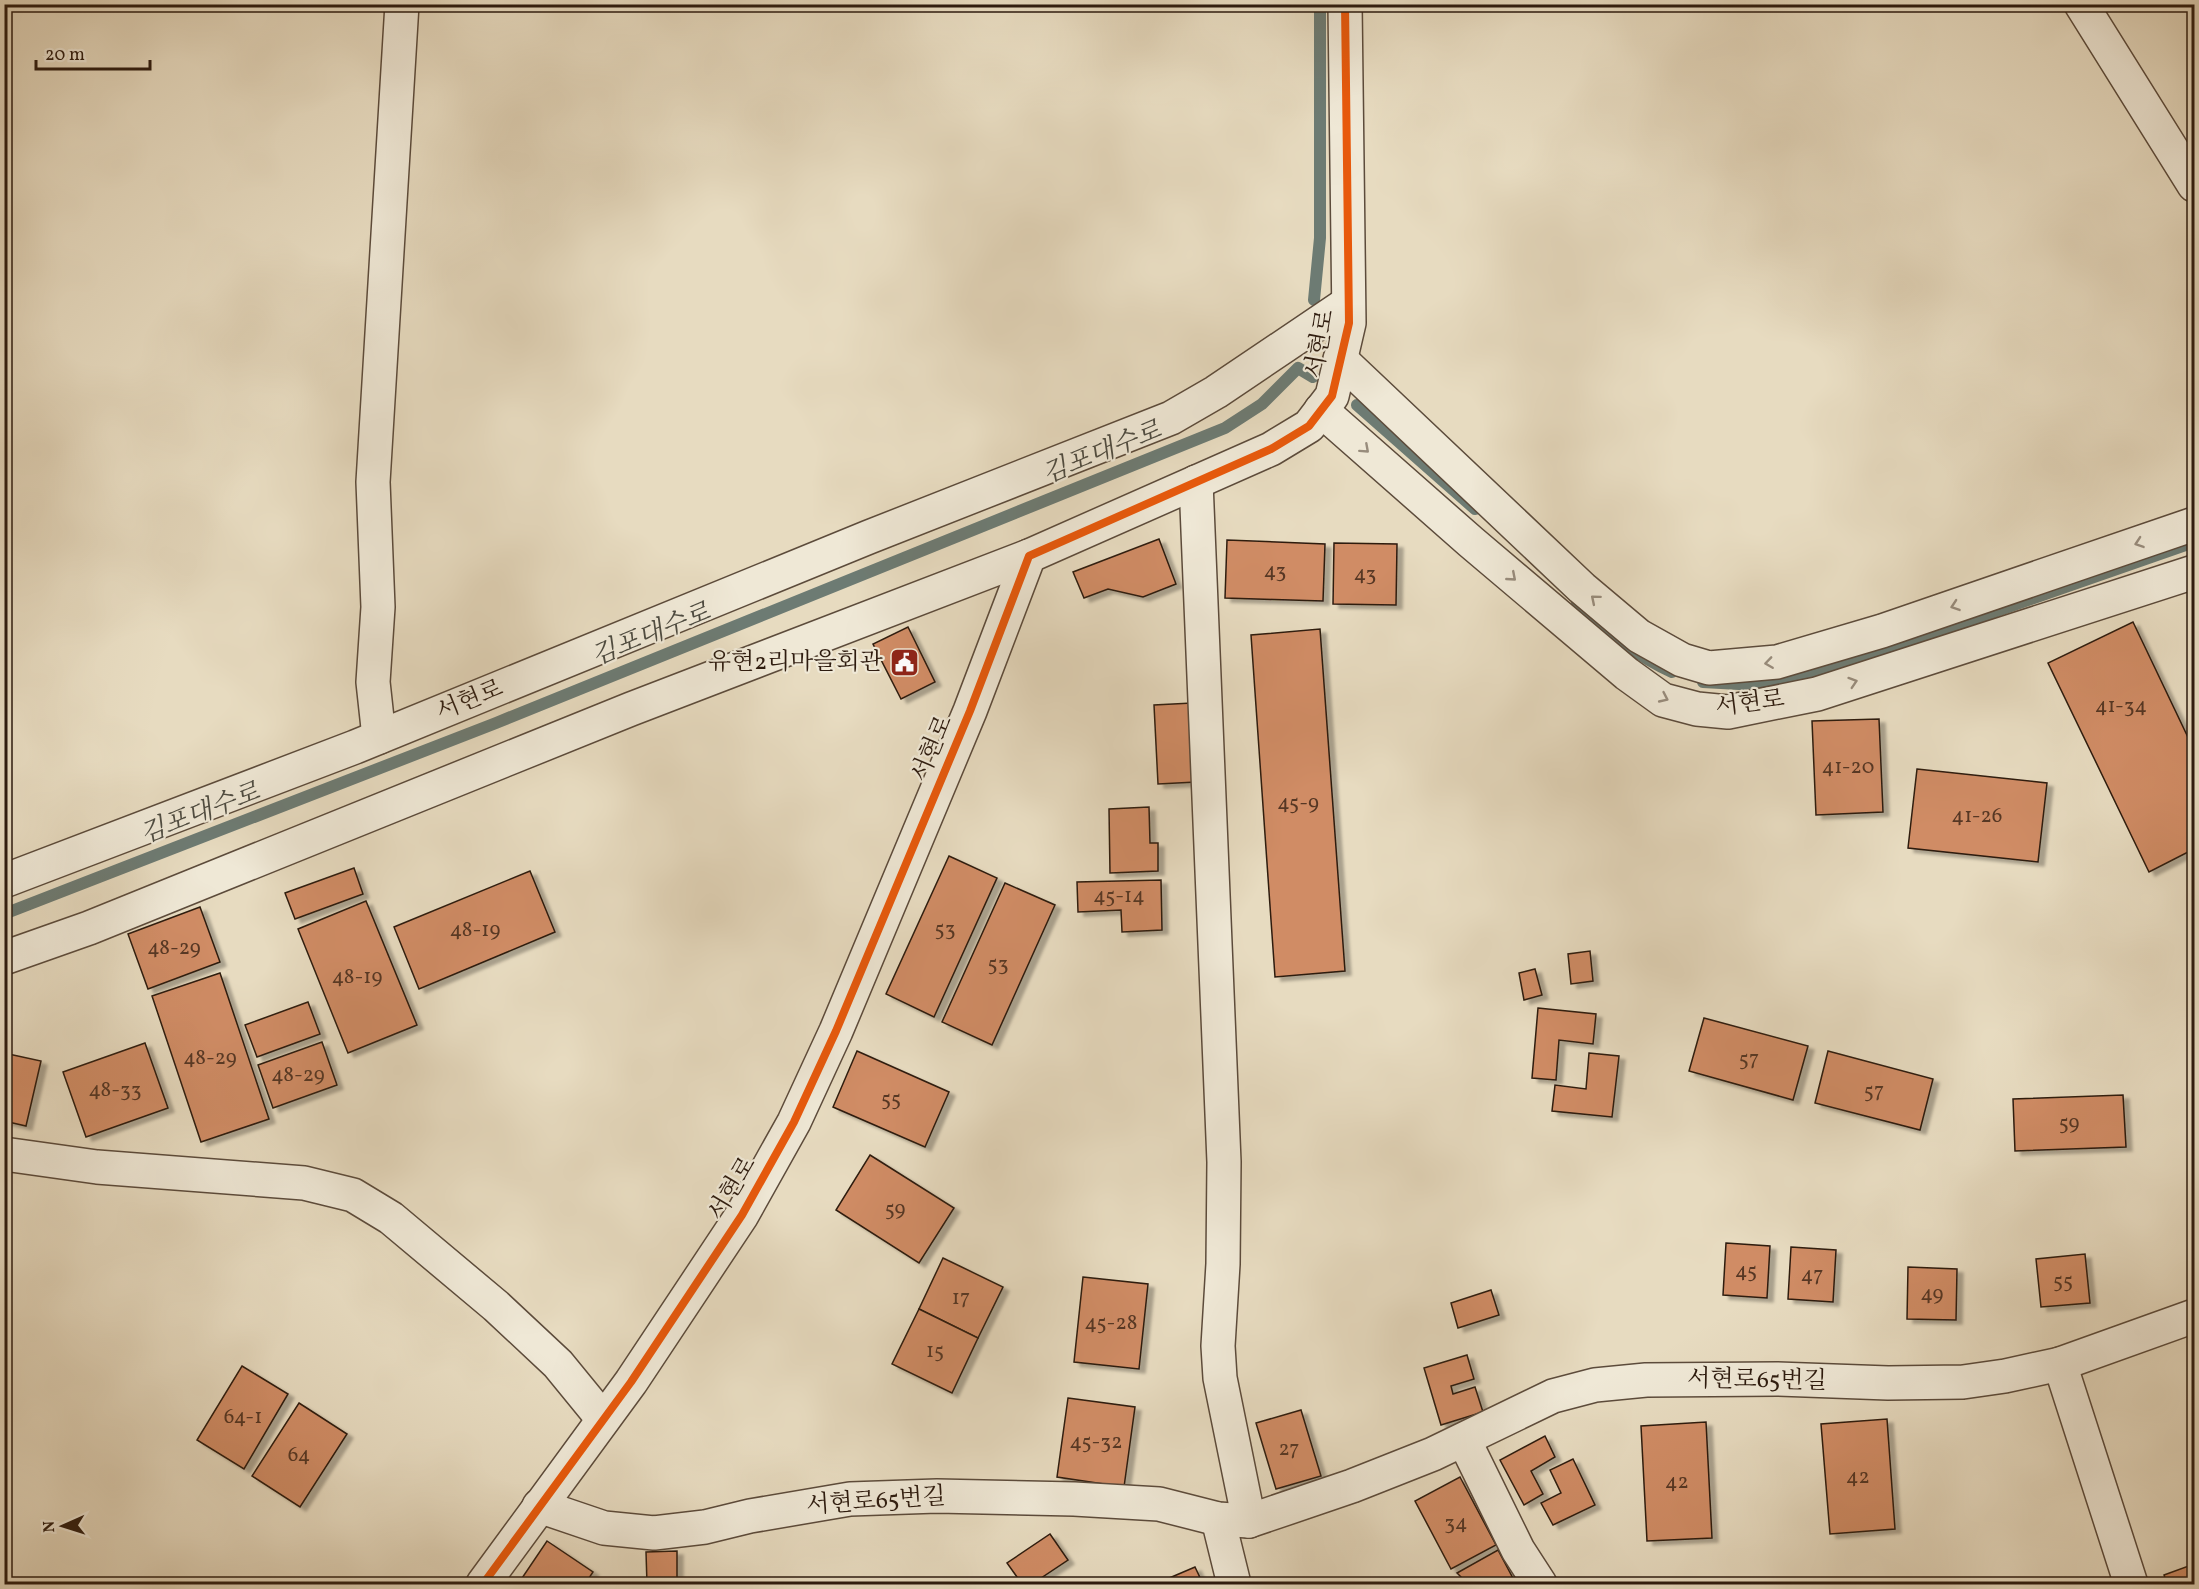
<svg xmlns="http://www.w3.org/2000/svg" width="2199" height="1589" font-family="Vollkorn,'Noto Serif KR',serif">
	<defs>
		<filter id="shadow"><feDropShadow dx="6" dy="4" stdDeviation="1.5" flood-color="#0004"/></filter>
	</defs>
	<rect width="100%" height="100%" fill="#e7dbc0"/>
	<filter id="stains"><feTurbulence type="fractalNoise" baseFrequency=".00333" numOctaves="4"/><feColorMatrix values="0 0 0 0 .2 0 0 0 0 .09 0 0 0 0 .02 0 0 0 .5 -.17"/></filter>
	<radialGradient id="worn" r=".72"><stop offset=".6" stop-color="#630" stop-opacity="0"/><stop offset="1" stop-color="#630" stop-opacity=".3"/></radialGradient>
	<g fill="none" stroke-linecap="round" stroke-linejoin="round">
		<g stroke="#6d7b73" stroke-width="12">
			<polyline points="1314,300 1320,238 1320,4"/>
			<polyline points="1357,405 1475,509"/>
			<path d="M1577,604C1606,632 1636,656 1672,672"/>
			<polyline points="1703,682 1757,685 1851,662 2194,542"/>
			<polyline points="4,914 496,723 1225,428 1262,404 1298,368 1313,377"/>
		</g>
	</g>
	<g fill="#d08c65" stroke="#2d1b0f" stroke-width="1.5" filter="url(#shadow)">
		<polygon points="1159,539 1176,584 1143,597 1108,589 1084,598 1073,572"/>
		<polygon points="1227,540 1325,544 1323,601 1225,598"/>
		<polygon points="1334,543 1397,544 1396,605 1333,604"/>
		<polygon points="2133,622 2194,750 2194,849 2149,872 2048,663"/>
		<polygon points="908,627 935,682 901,699 873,644"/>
		<polygon points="1320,629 1345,971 1275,977 1251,635"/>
		<polygon points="1192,703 1196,782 1158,784 1154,705"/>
		<polygon points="1879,719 1883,812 1816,815 1812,721"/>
		<polygon points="1917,769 2047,783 2038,862 1908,848"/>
		<polygon points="1149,807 1150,843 1158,843 1158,871 1110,873 1109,809"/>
		<polygon points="949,856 997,878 934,1017 886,994"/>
		<polygon points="354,868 363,894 295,919 285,893"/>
		<polygon points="530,871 555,932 419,989 394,927"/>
		<polygon points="1161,880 1162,930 1122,932 1121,910 1078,912 1077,882"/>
		<polygon points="1005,883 1055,905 992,1045 942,1022"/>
		<polygon points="366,901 417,1025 348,1053 298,929"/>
		<polygon points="200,907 220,962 148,989 128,934"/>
		<polygon points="1590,951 1593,981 1571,984 1568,954"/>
		<polygon points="1535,969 1542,995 1524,1000 1519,973"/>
		<polygon points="220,973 269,1119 201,1142 152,996"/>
		<polygon points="308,1002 320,1034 257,1057 245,1025"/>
		<polygon points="1538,1008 1596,1014 1593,1044 1559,1040 1556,1080 1532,1078"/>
		<polygon points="1704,1018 1808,1046 1793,1100 1689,1071"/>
		<polygon points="322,1042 337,1085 273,1108 258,1065"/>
		<polygon points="145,1043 168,1108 86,1137 63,1072"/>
		<polygon points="857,1051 949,1092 925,1147 833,1107"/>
		<polygon points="1828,1051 1933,1079 1920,1130 1815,1103"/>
		<polygon points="4,1053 41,1061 26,1126 4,1121"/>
		<polygon points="1589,1053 1619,1056 1612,1117 1552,1111 1555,1085 1586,1089"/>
		<polygon points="2123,1095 2126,1147 2015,1151 2013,1099"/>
		<polygon points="870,1155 954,1208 919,1263 836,1210"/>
		<polygon points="1726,1243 1770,1246 1767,1298 1723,1295"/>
		<polygon points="1791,1247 1836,1250 1833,1302 1788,1299"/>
		<polygon points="2085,1254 2090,1303 2041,1307 2036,1259"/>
		<polygon points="943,1258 1003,1287 978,1338 919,1309"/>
		<polygon points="1908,1267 1957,1269 1956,1320 1907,1319"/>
		<polygon points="1083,1277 1148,1284 1139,1369 1074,1362"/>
		<polygon points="1491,1290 1499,1315 1458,1328 1451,1303"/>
		<polygon points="919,1309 978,1338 952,1393 892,1364"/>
		<polygon points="1467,1355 1474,1379 1451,1386 1453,1394 1475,1387 1483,1412 1441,1425 1424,1368"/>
		<polygon points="242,1366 288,1394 244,1469 197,1440"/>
		<polygon points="1068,1398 1135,1407 1124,1487 1057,1477"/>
		<polygon points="299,1403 347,1434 300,1507 252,1476"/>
		<polygon points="1301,1410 1321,1476 1276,1489 1256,1423"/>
		<polygon points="1887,1419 1895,1529 1830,1534 1821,1424"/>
		<polygon points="1706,1422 1712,1538 1647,1541 1641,1426"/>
		<polygon points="1545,1436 1555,1457 1531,1471 1543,1494 1524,1505 1500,1460"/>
		<polygon points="1573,1459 1595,1505 1553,1525 1541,1503 1561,1493 1550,1470"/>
		<polygon points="1460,1477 1496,1545 1451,1569 1415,1501"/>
		<polygon points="1050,1534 1068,1560 1032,1584 1022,1584 1007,1563"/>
		<polygon points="547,1541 593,1572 585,1584 518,1584"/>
		<polygon points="1498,1550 1516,1584 1468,1584 1457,1573"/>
		<polygon points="677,1551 677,1584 647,1584 646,1552"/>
		<polygon points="2194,1564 2194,1584 2167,1584 2164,1575"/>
		<polygon points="1195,1567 1203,1584 1169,1584 1167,1579"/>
	</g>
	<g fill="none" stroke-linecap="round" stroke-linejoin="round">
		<defs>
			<g id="minor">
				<polyline points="2081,4 2194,185"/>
				<polyline points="1340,359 1582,588 1639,636 1682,660 1709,668 1777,662 1882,631 2194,524"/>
				<polyline points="1321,410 1471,542 1627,674 1663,700 1697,709 1728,712 1817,694 2194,572"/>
				<polyline points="1196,482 1224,1162 1223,1264 1218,1346 1220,1378 1249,1521"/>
				<polyline points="379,737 373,682 378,607 373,482 402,4"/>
				<polyline points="4,881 355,747 869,537 1171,418 1216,392 1348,303"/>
				<polyline points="4,958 89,928 631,709 1029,556"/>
				<polyline points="4,1154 97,1167 304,1183 353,1195 391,1218 496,1306 558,1364 603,1419"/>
				<polyline points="2060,1364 2131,1584"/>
				<polyline points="1464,1440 1518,1550 1540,1584"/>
				<polyline points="539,1506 604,1528 654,1533 705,1527 750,1516 850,1499 937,1496 1074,1499 1159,1504 1218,1519 1249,1521 1352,1486 1433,1454 1553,1396 1595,1385 1646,1380 1777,1379 1888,1383 1963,1382 2005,1376 2060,1364 2194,1316"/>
				<polyline points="1218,1519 1234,1584"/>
				<polyline points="483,1584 631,1382 742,1215 794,1122 836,1031 970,711 1029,556 1271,449 1309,426 1332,396 1349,323 1345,4"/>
			</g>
		</defs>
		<use href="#minor" stroke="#5c4b3b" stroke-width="36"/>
		<use href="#minor" stroke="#efe8d6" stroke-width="33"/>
		<defs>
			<polyline id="cycleway" points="483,1584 631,1382 742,1215 794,1122 836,1031 970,711 1029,556 1271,449 1309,426 1332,396 1349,323 1345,4"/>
		</defs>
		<use href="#cycleway" stroke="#efe8d6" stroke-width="11"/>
		<use href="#cycleway" stroke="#e8590c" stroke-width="8"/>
	</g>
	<defs><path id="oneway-chevron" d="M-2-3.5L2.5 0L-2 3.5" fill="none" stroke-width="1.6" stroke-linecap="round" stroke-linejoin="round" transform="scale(1.5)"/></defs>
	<g stroke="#988c7c">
		<use href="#oneway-chevron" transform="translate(1365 449) rotate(42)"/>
		<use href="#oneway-chevron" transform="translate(2139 543) rotate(161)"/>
		<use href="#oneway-chevron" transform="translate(1512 577) rotate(41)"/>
		<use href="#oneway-chevron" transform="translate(1595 599) rotate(-140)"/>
		<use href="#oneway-chevron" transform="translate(1955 606) rotate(161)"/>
		<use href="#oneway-chevron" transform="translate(1769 663) rotate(172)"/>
		<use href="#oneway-chevron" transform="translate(1853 682) rotate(-18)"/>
		<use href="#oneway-chevron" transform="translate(1664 698) rotate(25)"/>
	</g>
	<defs>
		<symbol id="civic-square" viewBox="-11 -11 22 22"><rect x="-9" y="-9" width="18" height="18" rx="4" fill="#8f2418" stroke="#efe8d6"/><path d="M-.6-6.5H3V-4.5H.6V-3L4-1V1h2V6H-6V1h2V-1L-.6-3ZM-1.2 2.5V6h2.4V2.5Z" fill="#fff"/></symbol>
	</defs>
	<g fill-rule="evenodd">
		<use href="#civic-square" x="888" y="646" width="33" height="33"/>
	</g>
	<g text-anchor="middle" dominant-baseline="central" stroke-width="4.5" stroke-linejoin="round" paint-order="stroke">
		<g font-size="21" fill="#563724">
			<text x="1275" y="571">43</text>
			<text x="1365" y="574">43</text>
			<text x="2121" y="706">41-34</text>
			<text x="1848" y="767">41-20</text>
			<text x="1298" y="803">45-9</text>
			<text x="1977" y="816">41-26</text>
			<text x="1119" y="896">45-14</text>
			<text x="945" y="929">53</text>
			<text x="475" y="930">48-19</text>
			<text x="174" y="948">48-29</text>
			<text x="998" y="964">53</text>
			<text x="357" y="977">48-19</text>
			<text x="210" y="1058">48-29</text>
			<text x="1749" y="1059">57</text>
			<text x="298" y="1075">48-29</text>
			<text x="115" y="1090">48-33</text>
			<text x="1874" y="1091">57</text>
			<text x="891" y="1099">55</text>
			<text x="2069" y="1123">59</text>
			<text x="895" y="1209">59</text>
			<text x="1746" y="1271">45</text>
			<text x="1812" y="1275">47</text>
			<text x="2063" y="1281">55</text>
			<text x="1932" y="1294">49</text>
			<text x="961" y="1298">17</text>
			<text x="1111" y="1323">45-28</text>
			<text x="935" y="1351">15</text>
			<text x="243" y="1417">64-1</text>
			<text x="1096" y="1442">45-32</text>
			<text x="1289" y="1449">27</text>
			<text x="299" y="1455">64</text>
			<text x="1858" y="1477">42</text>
			<text x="1677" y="1482">42</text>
			<text x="1456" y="1523">34</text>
		</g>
		<g font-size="24" fill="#2d1b0f" stroke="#efe8d6">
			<text transform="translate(1321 344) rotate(-80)">서현로</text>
			<text transform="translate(470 701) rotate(-22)">서현로</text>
			<text transform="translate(1750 704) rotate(-7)">서현로</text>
			<text transform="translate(933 749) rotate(-67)">서현로</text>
			<text transform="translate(733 1189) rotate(-59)">서현로</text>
			<text transform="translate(1757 1381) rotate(1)">서현로65번길</text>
			<text transform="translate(876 1502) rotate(-4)">서현로65번길</text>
		</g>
		<g font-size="24" fill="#2d1b0f" stroke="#efe8d6" text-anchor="end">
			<text x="883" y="663">유현2리마을회관</text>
		</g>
		<g font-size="26" font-style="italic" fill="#4d4b41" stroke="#efe8d6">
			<text transform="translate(1102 453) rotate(-22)">김포대수로</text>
			<text transform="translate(651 635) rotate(-22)">김포대수로</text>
			<text transform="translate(200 814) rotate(-21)">김포대수로</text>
		</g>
	</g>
	<rect width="2199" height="1589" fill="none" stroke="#e7dbc0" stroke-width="24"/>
	<rect x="6" y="6" width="2187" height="1577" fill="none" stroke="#2d1b0f" stroke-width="3"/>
	<rect x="12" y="12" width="2175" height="1565" fill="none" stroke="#2d1b0f" stroke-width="1.5"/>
	<g transform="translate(63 1526) rotate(267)" stroke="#efe8d6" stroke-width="4.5" paint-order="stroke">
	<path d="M0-4.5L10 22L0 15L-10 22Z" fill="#2d1b0f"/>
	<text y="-9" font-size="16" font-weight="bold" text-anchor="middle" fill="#2d1b0f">N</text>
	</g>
	<path d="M36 60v9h114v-9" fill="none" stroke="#2d1b0f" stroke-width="3"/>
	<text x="45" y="60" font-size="18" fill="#2d1b0f" stroke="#efe8d6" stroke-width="4.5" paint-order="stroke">20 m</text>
	<rect width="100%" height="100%" filter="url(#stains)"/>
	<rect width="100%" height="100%" fill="url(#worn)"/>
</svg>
